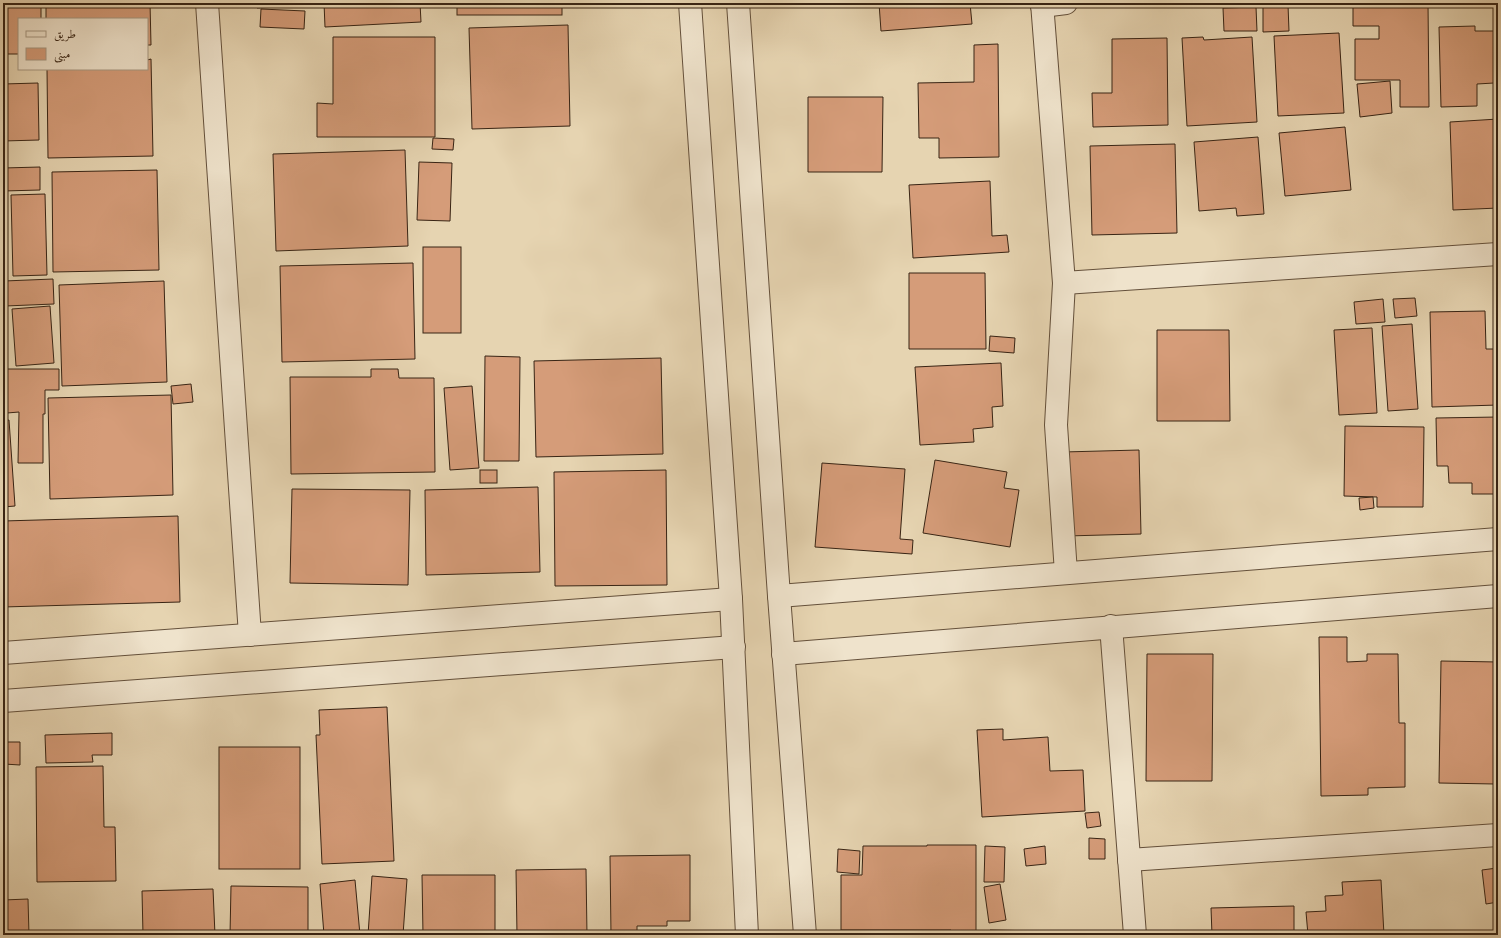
<svg xmlns="http://www.w3.org/2000/svg" width="1501" height="938" font-family="'IM FELL DW Pica',Amiri,serif">
	<rect width="100%" height="100%" fill="#e6d4b1"/>
	<filter id="stains"><feTurbulence type="fractalNoise" baseFrequency=".005" numOctaves="4"/><feColorMatrix values="0 0 0 0 .2 0 0 0 0 .09 0 0 0 0 .02 0 0 0 .5 -.17"/></filter>
	<radialGradient id="worn" r=".72"><stop offset=".6" stop-color="#630" stop-opacity="0"/><stop offset="1" stop-color="#630" stop-opacity=".3"/></radialGradient>
	<g fill="#d59c79" stroke="#382414">
		<polygon points="3,3 41,3 41,19 19,19 19,54 3,54"/>
		<polygon points="46,3 150,3 151,45 147,45 147,19 46,19"/>
		<polygon points="257,3 308,3 308,6 257,8"/>
		<polygon points="324,3 420,3 421,22 325,27"/>
		<rect x="457" y="3" width="105" height="12"/>
		<polygon points="879,3 970,3 972,24 881,31"/>
		<polygon points="1353,3 1428,3 1429,107 1400,107 1400,80 1355,80 1355,39 1379,39 1379,26 1353,26"/>
		<polygon points="1288,5 1289,31 1263,32 1263,6"/>
		<polygon points="1256,7 1257,31 1224,31 1223,8"/>
		<polygon points="261,9 305,11 304,29 260,27"/>
		<polygon points="568,25 570,126 472,129 469,28"/>
		<polygon points="1475,26 1475,31 1494,31 1494,83 1477,84 1477,106 1441,107 1439,27"/>
		<polygon points="1339,33 1344,113 1278,116 1274,36"/>
		<polygon points="333,37 435,37 435,137 317,137 317,103 333,104"/>
		<polygon points="1203,37 1204,40 1252,37 1257,122 1187,126 1182,38"/>
		<polygon points="1167,38 1168,125 1093,127 1092,93 1112,93 1112,39"/>
		<polygon points="998,44 999,157 939,158 939,138 919,138 918,83 974,82 974,45"/>
		<polygon points="151,59 153,156 48,158 47,69 147,69 147,60"/>
		<polygon points="1390,81 1392,113 1360,117 1357,84"/>
		<polygon points="38,83 39,140 3,141 3,84"/>
		<polygon points="808,97 883,97 882,172 808,172"/>
		<polygon points="1498,119 1498,208 1453,210 1450,122"/>
		<polygon points="1345,127 1351,190 1285,196 1279,133"/>
		<polygon points="1258,137 1264,214 1237,216 1236,208 1199,211 1194,142"/>
		<polygon points="433,138 454,139 453,150 432,149"/>
		<polygon points="1175,144 1177,233 1092,235 1090,146"/>
		<polygon points="405,150 408,246 276,251 273,154"/>
		<polygon points="419,162 452,163 450,221 417,220"/>
		<polygon points="40,167 40,190 3,191 3,168"/>
		<polygon points="157,170 159,270 53,272 52,172"/>
		<polygon points="990,181 992,236 1007,235 1009,252 913,258 909,185"/>
		<polygon points="45,194 47,275 13,276 11,195"/>
		<rect x="423" y="247" width="38" height="86"/>
		<polygon points="413,263 415,359 282,362 280,266"/>
		<polygon points="909,273 985,273 986,349 909,349"/>
		<polygon points="53,279 54,304 5,306 4,281"/>
		<polygon points="164,281 167,382 62,386 59,285"/>
		<polygon points="1415,298 1417,316 1395,318 1393,299"/>
		<polygon points="1383,299 1385,322 1356,324 1354,302"/>
		<polygon points="50,306 54,363 16,366 12,309"/>
		<polygon points="1485,311 1486,349 1498,349 1498,405 1432,407 1430,312"/>
		<polygon points="1412,324 1418,409 1388,411 1382,326"/>
		<polygon points="1372,328 1377,413 1339,415 1334,330"/>
		<polygon points="1157,330 1229,330 1230,421 1157,421"/>
		<polygon points="990,336 1015,338 1014,353 989,351"/>
		<polygon points="485,356 520,357 519,461 484,461"/>
		<polygon points="661,358 663,454 536,457 534,361"/>
		<polygon points="1001,363 1003,406 992,407 993,427 973,429 974,442 920,445 915,367"/>
		<polygon points="7,369 59,369 59,390 45,390 45,414 43,414 43,463 18,463 19,412 7,413"/>
		<polygon points="371,369 398,369 399,378 434,378 435,472 291,474 290,377 371,377"/>
		<polygon points="191,384 193,402 173,404 171,386"/>
		<polygon points="472,386 479,468 450,470 444,388"/>
		<polygon points="171,395 173,495 50,499 48,398"/>
		<polygon points="1498,417 1498,494 1472,494 1472,483 1449,483 1448,466 1437,466 1436,418"/>
		<polygon points="9,420 15,506 3,507 3,421"/>
		<polygon points="1345,426 1424,427 1423,507 1377,507 1377,497 1344,496"/>
		<polygon points="1139,450 1141,534 1066,536 1063,452"/>
		<polygon points="935,460 1007,472 1004,488 1019,490 1010,547 923,533"/>
		<polygon points="822,463 905,469 900,539 913,540 912,554 815,547"/>
		<rect x="480" y="470" width="17" height="13"/>
		<polygon points="666,470 667,585 555,586 554,472"/>
		<polygon points="538,487 540,572 426,575 425,490"/>
		<polygon points="292,489 410,490 408,585 290,583"/>
		<polygon points="1373,497 1374,508 1360,510 1359,498"/>
		<polygon points="178,516 180,602 3,607 3,521"/>
		<polygon points="1319,637 1347,637 1347,662 1367,661 1367,654 1398,654 1399,723 1405,723 1405,787 1368,788 1368,795 1321,796"/>
		<polygon points="1147,654 1213,654 1212,781 1146,781"/>
		<polygon points="1441,661 1498,662 1495,784 1439,783"/>
		<polygon points="387,707 394,861 322,864 316,735 320,735 319,710"/>
		<polygon points="1003,729 1003,740 1048,737 1050,771 1083,770 1085,811 982,817 977,730"/>
		<polygon points="112,733 112,755 92,755 93,762 46,763 45,735"/>
		<polygon points="4,742 20,742 20,765 4,764"/>
		<rect x="219" y="747" width="81" height="122"/>
		<polygon points="103,766 104,827 115,827 116,881 37,882 36,767"/>
		<polygon points="1099,812 1101,826 1087,828 1085,813"/>
		<polygon points="1089,838 1105,839 1105,859 1089,859"/>
		<polygon points="927,845 976,845 976,933 951,933 951,930 841,930 841,875 862,875 863,846 927,846"/>
		<polygon points="985,846 1005,847 1004,882 984,882"/>
		<polygon points="1045,846 1046,864 1026,866 1024,849"/>
		<polygon points="838,849 860,851 859,874 837,872"/>
		<polygon points="690,855 690,921 667,921 667,926 637,926 637,935 611,935 610,856"/>
		<polygon points="1497,868 1498,902 1486,904 1482,870"/>
		<polygon points="586,869 587,935 517,935 516,870"/>
		<polygon points="422,875 495,875 495,935 423,935"/>
		<polygon points="372,876 407,879 403,935 368,935"/>
		<polygon points="355,880 360,935 324,935 320,884"/>
		<polygon points="1381,880 1384,935 1308,935 1306,912 1326,911 1325,896 1343,895 1342,882"/>
		<polygon points="1000,884 1006,920 989,923 984,887"/>
		<polygon points="231,886 308,887 308,935 230,935"/>
		<polygon points="213,889 215,935 143,935 142,891"/>
		<polygon points="28,899 29,935 3,935 3,900"/>
		<polygon points="1294,906 1294,935 1212,935 1211,908"/>
		<polygon points="990,930 1090,932 1090,935 990,935"/>
	</g>
	<g fill="none" stroke-linecap="round" stroke-linejoin="round">
		<defs>
			<g id="minor">
				<polyline points="207,3 250,635"/>
				<polyline points="1042,3 1064,283 1056,425 1066,573"/>
				<polyline points="1042,6 1066,3"/>
				<polyline points="1064,283 1498,254"/>
				<polyline points="1111,626 1135,935"/>
				<polyline points="1129,860 1498,835"/>
			</g>
			<g id="tertiary">
				<polyline points="690,3 731,599 747,935"/>
				<polyline points="738,3 779,596 805,935"/>
				<polyline points="779,596 1498,539"/>
				<polyline points="3,653 731,599"/>
				<polyline points="783,654 1498,596"/>
				<polyline points="3,701 734,647"/>
			</g>
		</defs>
		<use href="#minor" stroke="#64503b" stroke-width="24"/>
		<use href="#tertiary" stroke="#64503b" stroke-width="24"/>
		<use href="#minor" stroke="#efe3cc" stroke-width="22"/>
		<use href="#tertiary" stroke="#efe3cc" stroke-width="22"/>
	</g>
	<rect width="1501" height="938" fill="none" stroke="#e6d4b1" stroke-width="16"/>
	<rect x="4" y="4" width="1493" height="930" fill="none" stroke="#382414" stroke-width="2"/>
	<rect x="8" y="8" width="1485" height="922" fill="none" stroke="#382414"/>
	<rect x="18" y="18" width="130" height="52" fill="#efe3cc" stroke="#a69782"/>
	<rect x="26" y="31" width="20" height="6" fill="#efe3cc" stroke="#a69782"/>
	<text x="54" y="38" font-size="12" fill="#382414">طريق</text>
	<rect x="26" y="48" width="20" height="12" fill="#d59c79" stroke="#a69782"/>
	<text x="54" y="58" font-size="12" fill="#382414">مبنى</text>
	<rect width="100%" height="100%" filter="url(#stains)"/>
	<rect width="100%" height="100%" fill="url(#worn)"/>
</svg>
